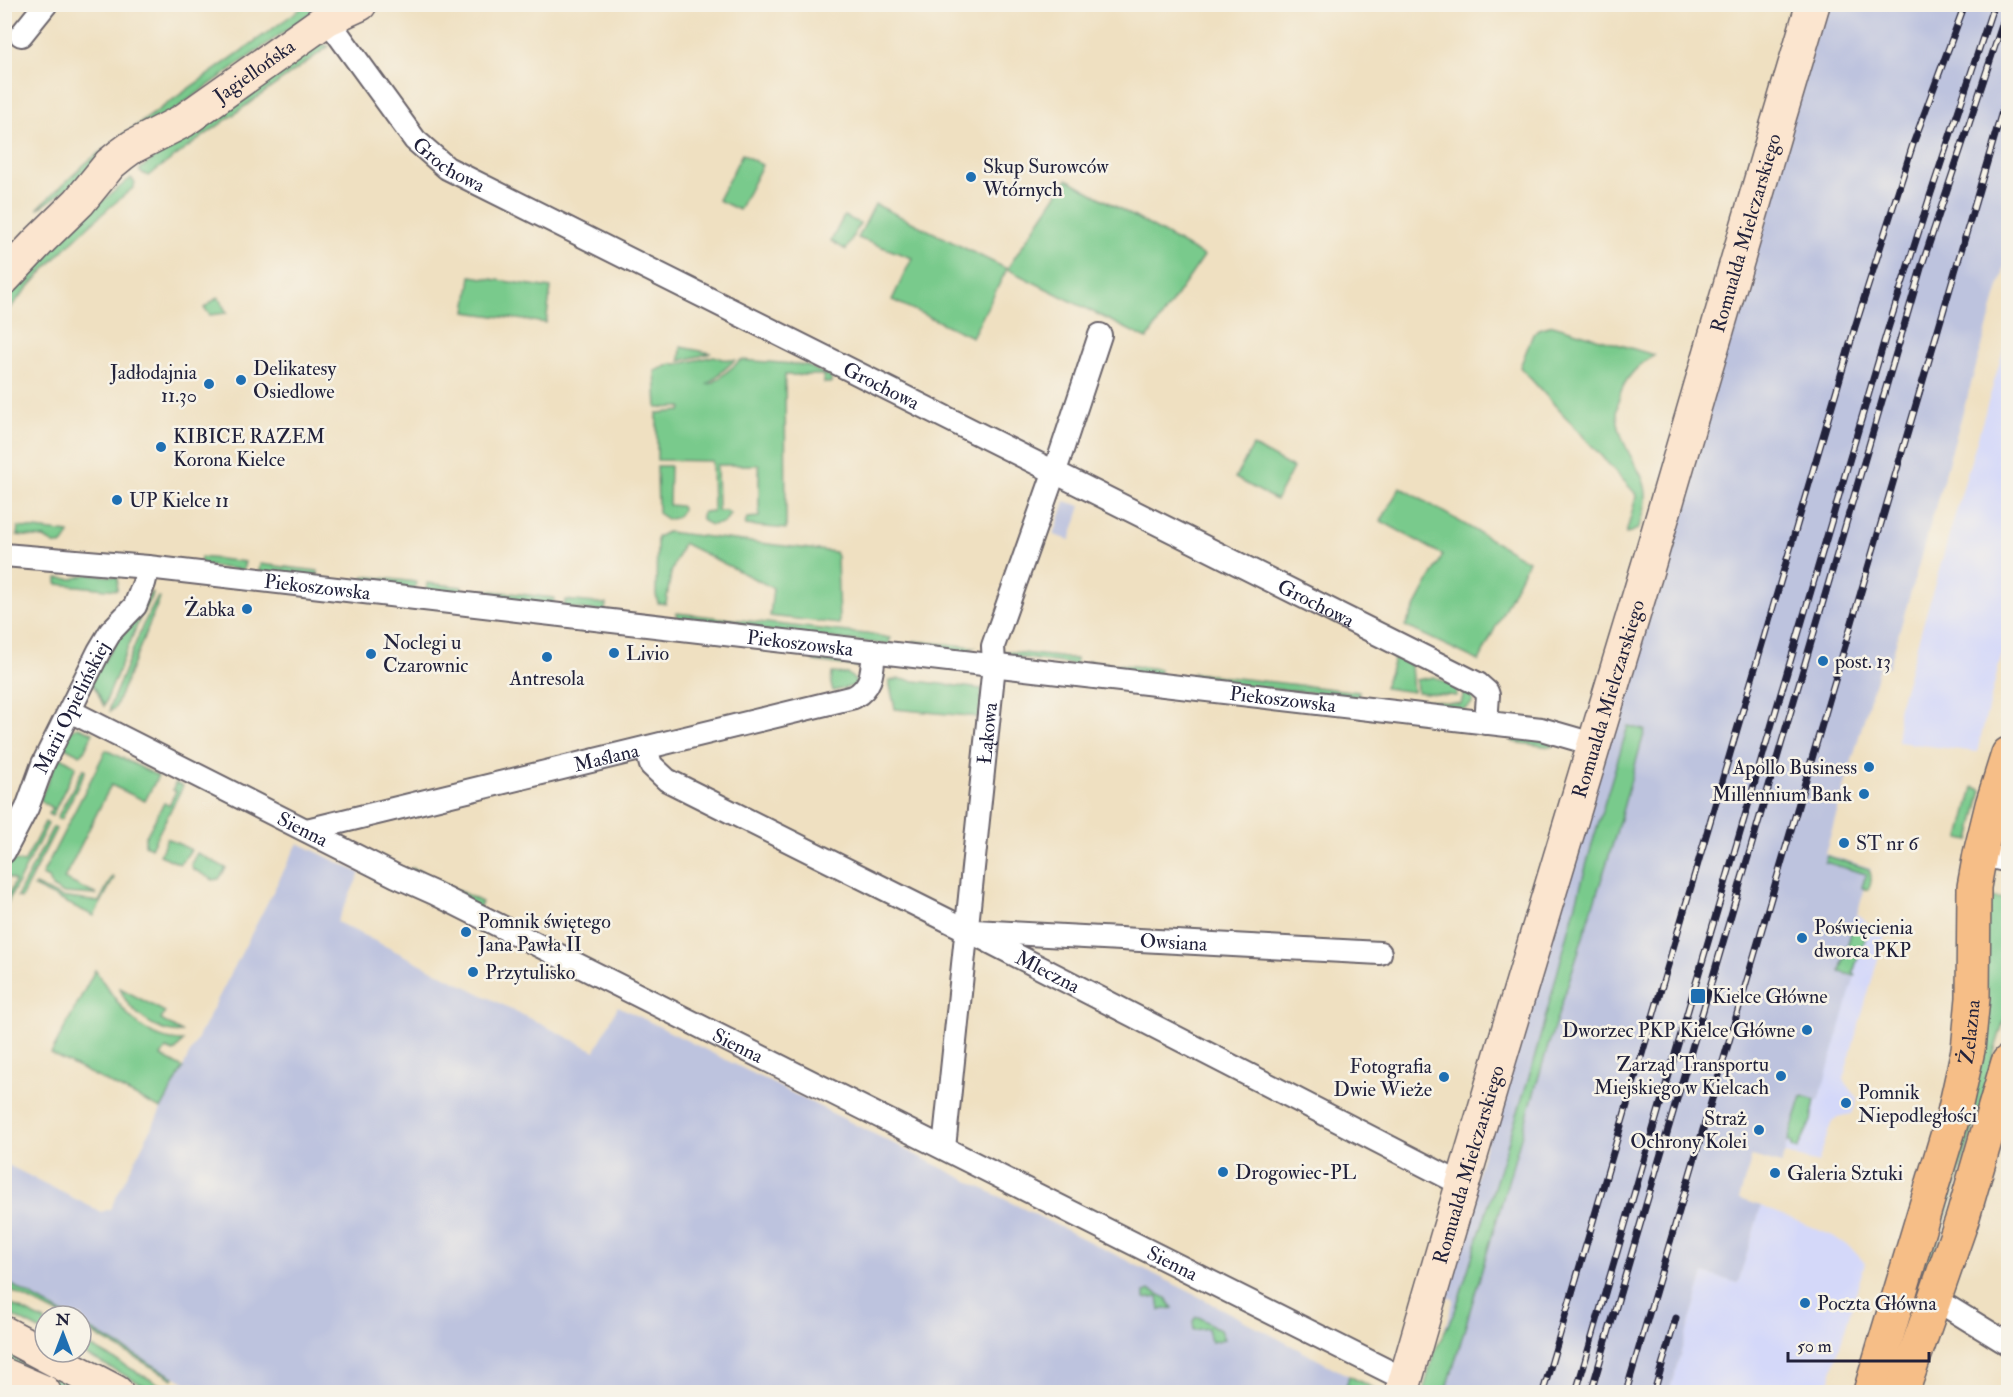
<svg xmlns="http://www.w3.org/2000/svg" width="2013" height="1397" font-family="'IM FELL Double Pica',serif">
	<rect width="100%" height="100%" fill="#f7f3e8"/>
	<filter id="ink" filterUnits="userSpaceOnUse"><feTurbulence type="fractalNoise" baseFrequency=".0167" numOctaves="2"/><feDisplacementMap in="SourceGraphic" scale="12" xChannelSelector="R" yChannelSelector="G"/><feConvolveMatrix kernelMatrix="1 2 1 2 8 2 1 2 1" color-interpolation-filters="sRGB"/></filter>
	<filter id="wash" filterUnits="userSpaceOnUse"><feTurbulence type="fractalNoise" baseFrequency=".008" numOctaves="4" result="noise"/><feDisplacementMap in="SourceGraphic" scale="24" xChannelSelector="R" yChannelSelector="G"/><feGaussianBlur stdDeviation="1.35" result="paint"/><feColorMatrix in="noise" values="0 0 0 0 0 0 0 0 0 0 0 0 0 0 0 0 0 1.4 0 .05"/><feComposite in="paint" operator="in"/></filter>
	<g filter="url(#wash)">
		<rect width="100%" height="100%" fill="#efe0c1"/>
		<g fill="#d4d8f9">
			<polygon points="2008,334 2008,630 1977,752 1898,742 1898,710"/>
			<polygon points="1856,914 1885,935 1843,1079 1857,1097 1857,1101 1852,1114 1838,1117 1832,1121 1818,1163 1740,1141"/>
			<polygon points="1761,1206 1833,1236 1852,1249 1865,1263 1826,1392 1669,1392 1704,1273 1738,1283"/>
		</g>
		<g fill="#bdc3de">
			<polygon points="1824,5 2008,5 2008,256 1889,667 1880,664 1825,854 1871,868 1840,971 1855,976 1819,1101 1802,1096 1781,1164 1752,1156 1739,1199 1761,1206 1738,1283 1704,1273 1669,1392 1425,1392 1454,1299 1441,1296"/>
			<polygon points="1065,501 1081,506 1070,540 1054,535"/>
			<polygon points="298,843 360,873 337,922 595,1051 618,1006 1188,1291 1349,1376 1345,1392 211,1392 196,1384 186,1383 81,1324 81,1316 67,1316 5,1281 4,1163 101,1212 110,1209"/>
		</g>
		<g fill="#79ca8c" stroke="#4e7664" stroke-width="1.5">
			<polygon points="306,5 322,5 122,147 122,136"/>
			<polygon points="320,44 329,46 148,176 140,172 140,169 162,152"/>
			<polygon points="104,149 86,176 38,209 38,208 86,163"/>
			<polygon points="742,154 762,165 739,210 718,200"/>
			<path d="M131,178L135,183L133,188C86,225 44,268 5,314L4,298C42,254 85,213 131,178Z"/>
			<polygon points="1067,179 1204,256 1147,339 1007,269 972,337 892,300 912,258 858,238 875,204 1007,269"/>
			<polygon points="844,216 860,223 846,250 831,241"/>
			<polygon points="471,276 551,288 546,323 466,312"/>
			<polygon points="218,297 227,313 210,315 204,308"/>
			<path d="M1553,325L1654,355C1617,378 1607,411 1628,451C1635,465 1645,478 1646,493C1647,506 1643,518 1638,529L1626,534L1636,497L1635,493L1520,367L1533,334L1538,329Z"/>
			<polygon points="681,347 711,353 680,361"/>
			<polygon points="714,356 722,359 735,360 708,384 713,383 741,360 806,365 831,377 831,383 824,383 823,375 785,375 786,529 745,525 747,518 759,517 759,465 717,465 718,511 727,511 730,514 724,523 711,525 703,521 701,516 703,512 713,511 712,461 657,460 657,413 681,411 682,407 657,408 655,371 672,364 680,364"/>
			<polygon points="1253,446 1293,468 1276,500 1235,478"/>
			<path d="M657,466H670L669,505L680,506L682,508C681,516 674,519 667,519L658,513Z"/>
			<polygon points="1400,487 1528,561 1479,661 1405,626 1443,555 1381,521"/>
			<polygon points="18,527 69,533 67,539 61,545 54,544 44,538 17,535"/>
			<polygon points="667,532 835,552 837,557 839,624 770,616 773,588 683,543 671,573 666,604 658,603 656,595 657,537"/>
			<polygon points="201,557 245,562 243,570 200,565"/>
			<polygon points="260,564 318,571 317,579 259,572"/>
			<polygon points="88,574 118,577 117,590 57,584 57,578 73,579"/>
			<polygon points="364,576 416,582 415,590 367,584 363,580"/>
			<polygon points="427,583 462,587 461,593 426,591"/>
			<polygon points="484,590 554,598 553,606 483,598"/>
			<path d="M151,592L153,593L140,618L104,706C99,698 99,690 91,684L97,671Z"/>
			<polygon points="158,597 160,598 115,708 110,711 110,706 143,625"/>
			<polygon points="565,600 606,604 605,612 564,607"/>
			<polygon points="677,613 874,635 890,638 889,645 676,620"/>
			<polygon points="914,641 975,647 967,652 913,646"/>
			<polygon points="1005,651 1076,659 1077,665 1009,656"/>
			<polygon points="815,654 849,659 858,667 814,661"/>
			<polygon points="1395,657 1411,665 1413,692 1384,688"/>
			<polygon points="1088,661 1160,669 1159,677 1087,668"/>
			<polygon points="832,673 848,674 857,682 853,686 833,691 831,684"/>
			<polygon points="1193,673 1359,692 1358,697 1196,681"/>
			<polygon points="1434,677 1458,688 1456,696 1417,692 1416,680"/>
			<polygon points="899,679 982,689 979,717 895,709 889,681"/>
			<path d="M1465,687C1469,690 1473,693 1473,699C1471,717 1434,708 1422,708L1423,700L1461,704Z"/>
			<polygon points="1628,726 1645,730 1614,840 1544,1059 1446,1392 1423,1392 1434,1353 1455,1311 1532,1067 1592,844"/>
			<path d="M78,727L93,733L83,753L80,755L61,745C66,737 69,729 78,727Z"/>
			<polygon points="1514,736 1548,742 1554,745 1551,747 1513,742"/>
			<polygon points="106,750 158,776 145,801 111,785 64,879 97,895 62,893 52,887 51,883 49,882 50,879 42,875"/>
			<polygon points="59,756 76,766 52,816 48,814 52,808 44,803 40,799"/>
			<polygon points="83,769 85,769 85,772 61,820 57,818"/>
			<polygon points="175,783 183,786 151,848 145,845 145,838 164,803 169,805 176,791 173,790"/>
			<polygon points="1973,787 1982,790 1970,840 1960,838"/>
			<polygon points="45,822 48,824 5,908 5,902 15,881 5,875 5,870 12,860 24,863"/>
			<polygon points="53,827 56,829 21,898 17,897"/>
			<polygon points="167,838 191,850 180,864 160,855"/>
			<polygon points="197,853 226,868 219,879 213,880 193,869 191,864"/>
			<path d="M1827,856L1869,869C1872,876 1872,883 1868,890L1862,887L1866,874L1825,862Z"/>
			<polygon points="412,868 482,902 479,908 410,873"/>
			<polygon points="112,877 114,878 94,916 34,887 35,885 61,897 99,902"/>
			<polygon points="1986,897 2008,899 2008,1007 1995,1049 1983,1098 1891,1392"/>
			<polygon points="1853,926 1866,930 1864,945 1862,945 1853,973 1856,975 1855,976 1840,972"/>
			<path d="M95,970C118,1003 139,1041 183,1041L174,1052L166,1049L161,1056L183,1068L161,1109L51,1054Z"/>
			<path d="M120,988L165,1012L161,1020L182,1032C159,1036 126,1009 120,988Z"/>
			<polygon points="1802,1096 1815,1100 1811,1121 1798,1149 1791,1147 1792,1143 1788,1141"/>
			<polygon points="4,1281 5,1281 67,1316 62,1316 5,1288"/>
			<polygon points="1150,1290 1166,1298 1173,1308 1160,1310 1158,1297 1144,1299 1144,1292"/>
			<polygon points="4,1301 45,1321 45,1333 5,1312"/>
			<polygon points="1196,1317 1199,1317 1220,1330 1224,1339 1211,1342 1208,1328 1194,1330 1193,1321"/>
			<polygon points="81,1324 174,1377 173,1379 81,1327"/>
			<polygon points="81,1341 166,1388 154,1391 81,1352"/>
			<polygon points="4,1345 96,1392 68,1392 5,1364"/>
			<polygon points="1349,1376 1381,1392 1345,1392"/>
		</g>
	</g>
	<g filter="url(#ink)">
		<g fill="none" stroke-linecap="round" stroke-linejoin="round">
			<defs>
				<g id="street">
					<path id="s1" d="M327,19L415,140L447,168L1478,684L1487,692L1488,695L1486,723"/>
					<polyline points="21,35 46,4"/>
					<path id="s2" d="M4,555L148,567L1541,729L1593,744"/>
					<path id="s3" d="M70,711L396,876L434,893L1406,1380"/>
					<path id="s4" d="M646,748L651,765L667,780L967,930L1463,1185"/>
					<path id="s5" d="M307,830L854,697C873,686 872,671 874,651"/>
					<path id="s6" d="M4,852L27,808L43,764L99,651L111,631L135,606L144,583L148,567"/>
					<polyline points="1980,854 2008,861"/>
					<path id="s7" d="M974,931L1380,953"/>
					<path id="s8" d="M944,1148L994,665L993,646L1059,459L1100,335"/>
					<polyline points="1935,1299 2008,1344"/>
				</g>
				<g id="secondary">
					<path id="s9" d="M4,278L40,240L79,202L110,164L121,155L132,147L183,121L327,19L360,4"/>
					<polyline points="4,1333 116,1392"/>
					<polyline points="4,1375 44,1392"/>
					<path id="s10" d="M1402,1392C1481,1115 1566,839 1649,563C1704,377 1757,190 1813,4"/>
				</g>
				<g id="primary">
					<path id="s11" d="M1870,1392L1954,1113L1968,1050L1973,998L1974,887L1980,854L1992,805L2008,754"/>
					<polyline points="1902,1392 1962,1220 2008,1062"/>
				</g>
			</defs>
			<use href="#street" stroke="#6a646a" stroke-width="26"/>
			<use href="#secondary" stroke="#6a646a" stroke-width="36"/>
			<use href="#primary" stroke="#6a646a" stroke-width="36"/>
			<use href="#street" stroke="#fff" stroke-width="22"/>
			<use href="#secondary" stroke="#fbe5cf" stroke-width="33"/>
			<use href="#primary" stroke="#f6be87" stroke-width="33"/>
			<defs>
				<g id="rail">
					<polyline points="1543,1392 1855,327 1913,144 1965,4"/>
					<polyline points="1576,1392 1886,335 1930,196 1994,4"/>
					<polyline points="1591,1392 1921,268 2008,7"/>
					<polyline points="1626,1392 2008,91"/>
					<polyline points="1654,1392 1676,1318"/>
				</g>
			</defs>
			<use href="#rail" stroke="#22223b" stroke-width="7"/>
			<use href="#rail" stroke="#f7f3e8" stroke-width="4.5" stroke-dasharray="14" stroke-linecap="butt"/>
		</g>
	</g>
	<g fill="#1f6fb2" stroke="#f7f3e8" stroke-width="2">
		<circle cx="971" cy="177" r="6"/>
		<circle cx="241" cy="380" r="6"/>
		<circle cx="209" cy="384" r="6"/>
		<circle cx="161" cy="447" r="6"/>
		<circle cx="117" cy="500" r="6"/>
		<circle cx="247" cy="609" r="6"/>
		<circle cx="614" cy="653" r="6"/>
		<circle cx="371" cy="654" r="6"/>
		<circle cx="547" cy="657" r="6"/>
		<circle cx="1823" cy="661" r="6"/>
		<circle cx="1869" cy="767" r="6"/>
		<circle cx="1864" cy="794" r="6"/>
		<circle cx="1844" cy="843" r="6"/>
		<circle cx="466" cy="932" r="6"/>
		<circle cx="1802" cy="938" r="6"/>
		<circle cx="473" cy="972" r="6"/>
		<rect x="1690" y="988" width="16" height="16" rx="3"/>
		<circle cx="1807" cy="1030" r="6"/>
		<circle cx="1781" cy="1076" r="6"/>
		<circle cx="1444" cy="1077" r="6"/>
		<circle cx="1846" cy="1103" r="6"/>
		<circle cx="1759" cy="1130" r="6"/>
		<circle cx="1223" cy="1172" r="6"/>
		<circle cx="1775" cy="1173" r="6"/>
		<circle cx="1805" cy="1303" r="6"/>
	</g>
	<g text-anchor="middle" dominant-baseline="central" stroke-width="5" stroke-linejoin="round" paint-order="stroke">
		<g font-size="20" fill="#22223b" stroke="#f7f3e8">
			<text stroke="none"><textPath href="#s9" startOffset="328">Jagiellońska</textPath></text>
			<text stroke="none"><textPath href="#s1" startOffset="192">Grochowa</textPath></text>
			<text stroke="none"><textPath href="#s10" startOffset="1209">Romualda Mielczarskiego</textPath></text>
			<text stroke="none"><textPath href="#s1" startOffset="678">Grochowa</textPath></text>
			<text stroke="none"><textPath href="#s2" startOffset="315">Piekoszowska</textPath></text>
			<text stroke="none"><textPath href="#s1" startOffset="1164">Grochowa</textPath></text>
			<text stroke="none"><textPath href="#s2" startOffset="801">Piekoszowska</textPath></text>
			<text stroke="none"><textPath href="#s10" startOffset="723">Romualda Mielczarskiego</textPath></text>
			<text stroke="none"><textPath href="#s2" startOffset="1287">Piekoszowska</textPath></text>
			<text stroke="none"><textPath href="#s6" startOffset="160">Marii Opielińskiej</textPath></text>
			<text stroke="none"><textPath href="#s8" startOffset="417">Łąkowa</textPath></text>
			<text stroke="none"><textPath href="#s5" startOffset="308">Maślana</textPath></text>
			<text stroke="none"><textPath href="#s3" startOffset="261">Sienna</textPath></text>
			<text stroke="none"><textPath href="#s7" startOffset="200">Owsiana</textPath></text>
			<text stroke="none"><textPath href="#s4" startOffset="466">Mleczna</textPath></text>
			<text stroke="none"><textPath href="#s11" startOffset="374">Żelazna</textPath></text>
			<text stroke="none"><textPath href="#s3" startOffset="747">Sienna</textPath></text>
			<text stroke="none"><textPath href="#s10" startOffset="237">Romualda Mielczarskiego</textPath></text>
			<text stroke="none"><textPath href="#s3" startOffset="1233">Sienna</textPath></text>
		</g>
		<g font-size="20" fill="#22223b" stroke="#f7f3e8" text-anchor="start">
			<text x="983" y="166">Skup Surowców<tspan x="983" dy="23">Wtórnych</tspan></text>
			<text x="253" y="368">Delikatesy<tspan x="253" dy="23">Osiedlowe</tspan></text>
			<text x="197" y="372" text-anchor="end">Jadłodajnia<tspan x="197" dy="23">11.30</tspan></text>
			<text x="173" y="436">KIBICE RAZEM<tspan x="173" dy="23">Korona Kielce</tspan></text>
			<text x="129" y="500">UP Kielce 11</text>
			<text x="235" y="609" text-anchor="end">Żabka</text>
			<text x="383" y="642">Noclegi u<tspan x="383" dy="23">Czarownic</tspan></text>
			<text x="626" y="653">Livio</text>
			<text x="1835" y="661">post. 13</text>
			<text x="547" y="678" text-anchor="middle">Antresola</text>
			<text x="1857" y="767" text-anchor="end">Apollo Business</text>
			<text x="1852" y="794" text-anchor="end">Millennium Bank</text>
			<text x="1856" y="843">ST nr 6</text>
			<text x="478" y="921">Pomnik świętego<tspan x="478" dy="23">Jana Pawła II</tspan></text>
			<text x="1814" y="927">Poświęcienia<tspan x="1814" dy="23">dworca PKP</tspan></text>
			<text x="485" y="972">Przytulisko</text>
			<text x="1712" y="996">Kielce Główne</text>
			<text x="1795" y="1030" text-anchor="end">Dworzec PKP Kielce Główne</text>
			<text x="1769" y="1064" text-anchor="end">Zarząd Transportu<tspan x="1769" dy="23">Miejskiego w Kielcach</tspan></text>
			<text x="1432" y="1066" text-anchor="end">Fotografia<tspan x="1432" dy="23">Dwie Wieże</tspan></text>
			<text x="1858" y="1092">Pomnik<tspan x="1858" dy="23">Niepodległości</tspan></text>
			<text x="1747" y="1118" text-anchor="end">Straż<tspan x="1747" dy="23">Ochrony Kolei</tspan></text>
			<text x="1235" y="1172">Drogowiec-PL</text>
			<text x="1787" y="1173">Galeria Sztuki</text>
			<text x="1817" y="1303">Poczta Główna</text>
		</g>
	</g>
	<rect width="2013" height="1397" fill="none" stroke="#f7f3e8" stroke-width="24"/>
	<g transform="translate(63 1334)"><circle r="28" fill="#f7f3e8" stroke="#a29fa3" stroke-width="1.5"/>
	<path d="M0-4.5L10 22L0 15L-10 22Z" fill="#1f6fb2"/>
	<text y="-9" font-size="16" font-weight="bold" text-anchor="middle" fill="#22223b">N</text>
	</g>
	<path d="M1788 1352v9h141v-9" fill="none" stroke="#22223b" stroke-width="3"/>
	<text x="1797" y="1352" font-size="18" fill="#22223b" stroke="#f7f3e8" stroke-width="4.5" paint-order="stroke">50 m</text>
</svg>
